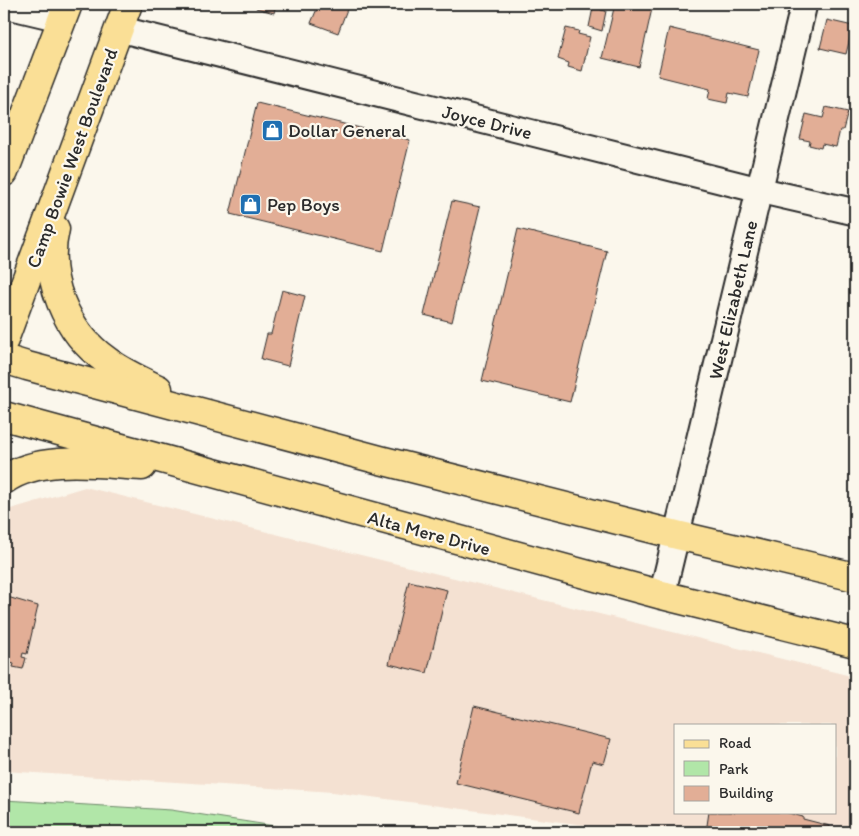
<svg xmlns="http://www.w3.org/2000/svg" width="859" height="836" font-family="Itim,sans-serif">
	<rect width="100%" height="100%" fill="#fbf7ec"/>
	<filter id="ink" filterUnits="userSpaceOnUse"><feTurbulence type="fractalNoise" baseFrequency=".02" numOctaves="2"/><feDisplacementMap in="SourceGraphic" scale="10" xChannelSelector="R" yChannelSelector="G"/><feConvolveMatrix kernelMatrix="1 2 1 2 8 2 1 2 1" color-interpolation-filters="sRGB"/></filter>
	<g filter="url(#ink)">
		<path fill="#f4e1d2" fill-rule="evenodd" d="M85,487L855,677V832H637L333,792L4,771V511ZM675,725H835V812H675Z"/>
		<polygon fill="#b1e6a8" stroke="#6e886a" points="4,800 171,810 313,832 4,832"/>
		<g fill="#e2ae96" stroke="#2b2b2b">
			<polygon points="250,4 276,4 274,13 256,8 257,5"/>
			<polygon points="319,4 349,4 338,33 311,23"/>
			<polygon points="588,4 603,4 601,10 606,11 602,31 589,27 593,8 588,7"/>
			<polygon points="615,4 653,4 639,67 602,58"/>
			<polygon points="827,20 853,26 846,54 820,48"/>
			<polygon points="566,28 579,31 578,34 590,37 582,71 568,67 569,63 558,59"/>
			<polygon points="669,28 759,50 748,97 729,93 727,103 708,99 710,89 658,76"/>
			<polygon points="257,103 410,140 383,251 230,214"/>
			<polygon points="826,107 848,112 843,130 840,130 836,147 822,144 821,148 809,145 810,141 800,139 806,114 823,118"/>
			<polygon points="452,201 480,207 452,322 424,315"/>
			<polygon points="518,229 607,251 570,402 482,381"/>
			<polygon points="282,290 305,296 288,366 261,359 267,334 271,334"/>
			<polygon points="409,581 447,590 427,673 389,664"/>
			<polygon points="4,596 38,606 27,654 23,653 22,657 26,658 23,669 13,667 14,664 4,661"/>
			<polygon points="474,706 611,739 604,764 592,761 579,813 456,783"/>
			<polygon points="709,812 785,812 803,817 803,819 830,826 828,832 706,832"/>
		</g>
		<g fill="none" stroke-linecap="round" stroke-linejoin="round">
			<defs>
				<g id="minor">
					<polyline points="4,5 63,19"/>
					<polyline points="119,29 759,190 855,212"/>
					<polyline points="662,595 804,4"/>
				</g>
				<g id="major">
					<polyline points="4,172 68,4"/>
					<path d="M55,229C43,278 66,332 107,361C123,373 141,381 158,389"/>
					<polyline points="4,340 128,4"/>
					<polyline points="4,359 27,366 380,460 677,535 855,577"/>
					<polyline points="4,416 662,595 855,643"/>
					<path d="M4,480C40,454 100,464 142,466"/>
				</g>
			</defs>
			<use href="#minor" stroke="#2b2b2b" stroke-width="29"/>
			<use href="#major" stroke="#2b2b2b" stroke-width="31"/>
			<use href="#minor" stroke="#fbf7ec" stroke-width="25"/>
			<use href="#major" stroke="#fadf96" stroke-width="28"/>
		</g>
	</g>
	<defs>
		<symbol id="shop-square" viewBox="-11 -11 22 22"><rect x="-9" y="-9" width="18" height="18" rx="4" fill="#1f6fb2" stroke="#fbf7ec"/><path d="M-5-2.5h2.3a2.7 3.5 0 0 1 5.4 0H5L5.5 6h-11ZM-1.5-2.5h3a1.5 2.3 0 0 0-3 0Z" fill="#fff"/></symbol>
	</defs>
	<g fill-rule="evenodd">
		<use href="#shop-square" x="260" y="118" width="25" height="25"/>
		<use href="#shop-square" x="238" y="192" width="25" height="25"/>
	</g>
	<g text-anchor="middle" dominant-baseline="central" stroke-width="4.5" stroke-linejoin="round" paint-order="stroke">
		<g font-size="19" fill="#2b2b2b" stroke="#fbf7ec">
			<text transform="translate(487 122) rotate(14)">Joyce Drive</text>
			<text transform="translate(72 158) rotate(-70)">Camp Bowie West Boulevard</text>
			<text transform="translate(733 300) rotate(-77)">West Elizabeth Lane</text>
			<text transform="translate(429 533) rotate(15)">Alta Mere Drive</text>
		</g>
		<g font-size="19" fill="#2b2b2b" stroke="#fbf7ec" text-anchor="start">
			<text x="288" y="130">Dollar General</text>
			<text x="267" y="204">Pep Boys</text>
		</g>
	</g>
	<rect width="859" height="836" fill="none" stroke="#fbf7ec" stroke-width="20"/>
	<rect x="10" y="10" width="839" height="816" fill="none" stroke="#2b2b2b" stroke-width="2" filter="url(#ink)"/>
	<rect x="674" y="724" width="162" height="90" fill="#fbf7ec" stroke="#a8a59f"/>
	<rect x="684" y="740" width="25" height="8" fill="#fadf96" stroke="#a8a59f"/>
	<text x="719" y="748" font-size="15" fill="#2b2b2b">Road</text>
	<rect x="684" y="761" width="25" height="15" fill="#b1e6a8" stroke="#a8a59f"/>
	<text x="719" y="774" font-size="15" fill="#2b2b2b">Park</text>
	<rect x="684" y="786" width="25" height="15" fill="#e2ae96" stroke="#a8a59f"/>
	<text x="719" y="798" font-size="15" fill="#2b2b2b">Building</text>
</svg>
